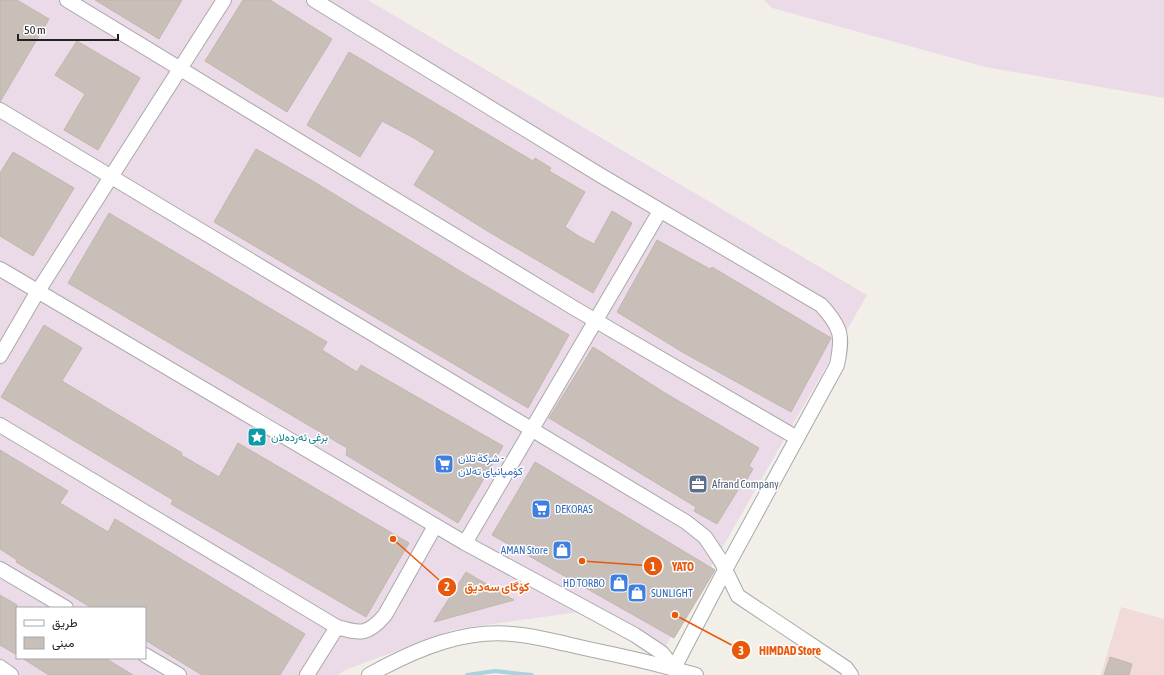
<svg xmlns="http://www.w3.org/2000/svg" width="1164" height="675" font-family="'Asap Condensed',Vazirmatn,sans-serif">
	<rect width="100%" height="100%" fill="#f2efe9"/>
	<polygon fill="#f2dad9" points="1121,607 1164,619 1164,675 1101,675"/>
	<g fill="#ebdbe8" fill-rule="evenodd">
		<path d="M0,0H368L867,295L662,653L579,612L456,629L345,670L338,675H0ZM17,608H145V658H17Z"/>
		<polygon points="764,0 1164,0 1164,98 985,67 772,8"/>
	</g>
	<g fill="none" stroke-linecap="round" stroke-linejoin="round">
		<polyline stroke="#aad3df" stroke-width="4" points="467,675 495,671 532,675"/>
	</g>
	<g fill="#c7bfb8" stroke="#c4b6ab">
		<polygon points="0,0 17,0 49,19 0,102"/>
		<polygon points="95,0 182,0 159,39"/>
		<polygon points="243,0 270,0 332,39 287,112 205,61"/>
		<polygon points="77,41 140,78 98,150 64,130 85,94 55,75"/>
		<polygon points="349,52 533,161 535,158 551,168 549,171 585,192 565,227 580,237 594,244 612,211 632,223 593,293 489,232 414,185 435,151 412,137 382,121 360,157 307,125"/>
		<polygon points="256,149 311,180 465,274 569,335 528,408 214,222"/>
		<polygon points="13,152 74,188 33,256 0,236 0,173"/>
		<polygon points="109,213 327,342 322,350 357,372 361,365 503,446 458,523 346,455 347,448 68,283"/>
		<polygon points="657,240 710,269 712,267 831,338 791,412 684,353 617,312"/>
		<polygon points="44,325 82,348 62,381 182,453 181,455 219,477 238,443 409,543 366,617 171,504 173,500 1,397"/>
		<polygon points="593,347 665,393 759,448 749,466 753,469 743,486 741,485 717,524 694,511 696,507 549,418"/>
		<polygon points="0,450 68,491 60,503 108,532 115,519 305,634 280,675 202,675 145,640 145,608 92,608 16,562 17,560 0,549"/>
		<polygon points="535,462 715,570 674,638 492,535"/>
		<polygon points="466,572 514,600 434,622"/>
		<polygon points="0,595 17,605 17,655 0,645"/>
		<polygon points="1110,657 1132,664 1129,675 1104,675"/>
		<polygon points="22,658 105,658 133,675 49,675"/>
	</g>
	<g fill="none" stroke-linecap="round" stroke-linejoin="round">
		<defs>
			<g id="minor">
				<polyline points="67,0 574,308 797,438"/>
				<polyline points="0,110 686,522 705,537 721,561 738,596 846,668 851,675"/>
				<path d="M0,269L465,543L635,635L662,653L674,668L725,570L837,365C843,336 842,328 821,305L600,175L314,0"/>
				<polyline points="0,356 38,291 224,0"/>
				<polyline points="0,425 337,627 307,675"/>
				<polyline points="465,543 660,211"/>
				<polyline points="0,569 66,608"/>
				<path d="M337,627C361,634 368,635 385,615L435,526"/>
				<polyline points="145,655 179,675"/>
				<polyline points="0,667 11,675"/>
				<path d="M369,675C416,649 466,627 521,635C545,638 569,645 593,650C627,657 662,665 696,675"/>
			</g>
		</defs>
		<use href="#minor" stroke="#a9a9a9" stroke-width="16"/>
		<use href="#minor" stroke="#fff" stroke-width="14"/>
	</g>
	<defs>
		<symbol id="sight-square" viewBox="-11 -11 22 22"><rect x="-9" y="-9" width="18" height="18" rx="4" fill="#0f9aa8" stroke="#fff"/><path d="M0-6L1.8-2.2L6-1.7L2.9 1.2L3.7 5.4L0 3.3L-3.7 5.4L-2.9 1.2L-6-1.7L-1.8-2.2Z" fill="#fff"/></symbol>
		<symbol id="supermarket-square" viewBox="-11 -11 22 22"><rect x="-9" y="-9" width="18" height="18" rx="4" fill="#3f7fe0" stroke="#fff"/><path d="M-6-5.5h2.5l.6 2H6L4.5 2H-2.5L-4.4-4H-6ZM-1.5 3.2a1.3 1.3 0 1 0 .1 0ZM3 3.2a1.3 1.3 0 1 0 .1 0Z" fill="#fff"/></symbol>
		<symbol id="office-square" viewBox="-11 -11 22 22"><rect x="-9" y="-9" width="18" height="18" rx="4" fill="#5c6f8a" stroke="#fff"/><path d="M-6-3h4V-5.5h4V-3h4V5H-6ZM-1-4.5V-3h2v-1.5ZM-6 0V1H6V0Z" fill="#fff"/></symbol>
		<symbol id="shop-square" viewBox="-11 -11 22 22"><rect x="-9" y="-9" width="18" height="18" rx="4" fill="#3f7fe0" stroke="#fff"/><path d="M-5-2.5h2.3a2.7 3.5 0 0 1 5.4 0H5L5.5 6h-11ZM-1.5-2.5h3a1.5 2.3 0 0 0-3 0Z" fill="#fff"/></symbol>
	</defs>
	<g fill-rule="evenodd">
		<use href="#sight-square" x="246" y="426" width="22" height="22"/>
		<use href="#supermarket-square" x="433" y="453" width="22" height="22"/>
		<use href="#office-square" x="687" y="473" width="22" height="22"/>
		<use href="#supermarket-square" x="530" y="498" width="22" height="22"/>
		<use href="#shop-square" x="551" y="539" width="22" height="22"/>
		<use href="#shop-square" x="608" y="572" width="22" height="22"/>
		<use href="#shop-square" x="626" y="582" width="22" height="22"/>
	</g>
	<g text-anchor="middle" dominant-baseline="central" stroke-width="3" stroke-linejoin="round" paint-order="stroke">
		<g font-size="11" fill="#0d838f" stroke="#fff" text-anchor="start">
			<text x="271" y="437">برغی ئەردەلان</text>
		</g>
		<g font-size="11" fill="#366cbe" stroke="#fff" text-anchor="start">
			<text x="458" y="458">شركة تلان -<tspan x="458" dy="13">کۆمپانیای تەلان</tspan></text>
			<text x="555" y="509">DEKORAS</text>
			<text x="548" y="550" text-anchor="end">AMAN Store</text>
			<text x="605" y="583" text-anchor="end">HD TORBO</text>
			<text x="651" y="593">SUNLIGHT</text>
		</g>
		<g font-size="11" fill="#4e5e75" stroke="#fff" text-anchor="start">
			<text x="712" y="484">Afrand Company</text>
		</g>
	</g>
	<path fill="none" stroke="#e8590c" stroke-width="1.5" d="M582 561L653 566M393 539L447 587M675 615L741 650"/>
	<g fill="#e8590c" stroke="#fff" stroke-width="1.5">
		<circle cx="582" cy="561" r="4"/>
		<circle cx="393" cy="539" r="4"/>
		<circle cx="675" cy="615" r="4"/>
		<circle cx="653" cy="566" r="10"/>
		<circle cx="447" cy="587" r="10"/>
		<circle cx="741" cy="650" r="10"/>
	</g>
	<g font-size="12" text-anchor="middle" font-weight="bold" fill="#fff">
		<text x="653" y="571">1</text>
		<text x="447" y="591">2</text>
		<text x="741" y="655">3</text>
	</g>
	<g font-size="12" text-anchor="middle" font-weight="bold" fill="#e8590c" stroke="#fff" stroke-width="3" stroke-linejoin="round" paint-order="stroke">
		<text x="683" y="571">YATO</text>
		<text x="497" y="591">کۆگای سەدیق</text>
		<text x="790" y="655">HIMDAD Store</text>
	</g>
	<rect x="16" y="607" width="130" height="52" fill="#ffffff" stroke="#a7a7a7"/>
	<rect x="24" y="620" width="20" height="6" fill="#ffffff" stroke="#a7a7a7"/>
	<text x="52" y="627" font-size="12" fill="#222222">طريق</text>
	<rect x="24" y="637" width="20" height="12" fill="#c7bfb8" stroke="#a7a7a7"/>
	<text x="52" y="647" font-size="12" fill="#222222">مبنى</text>
	<path d="M18 34v6h100v-6" fill="none" stroke="#222222" stroke-width="2"/>
	<text x="24" y="34" font-size="12" fill="#222222" stroke="#ffffff" stroke-width="3" paint-order="stroke">50 m</text>
</svg>
